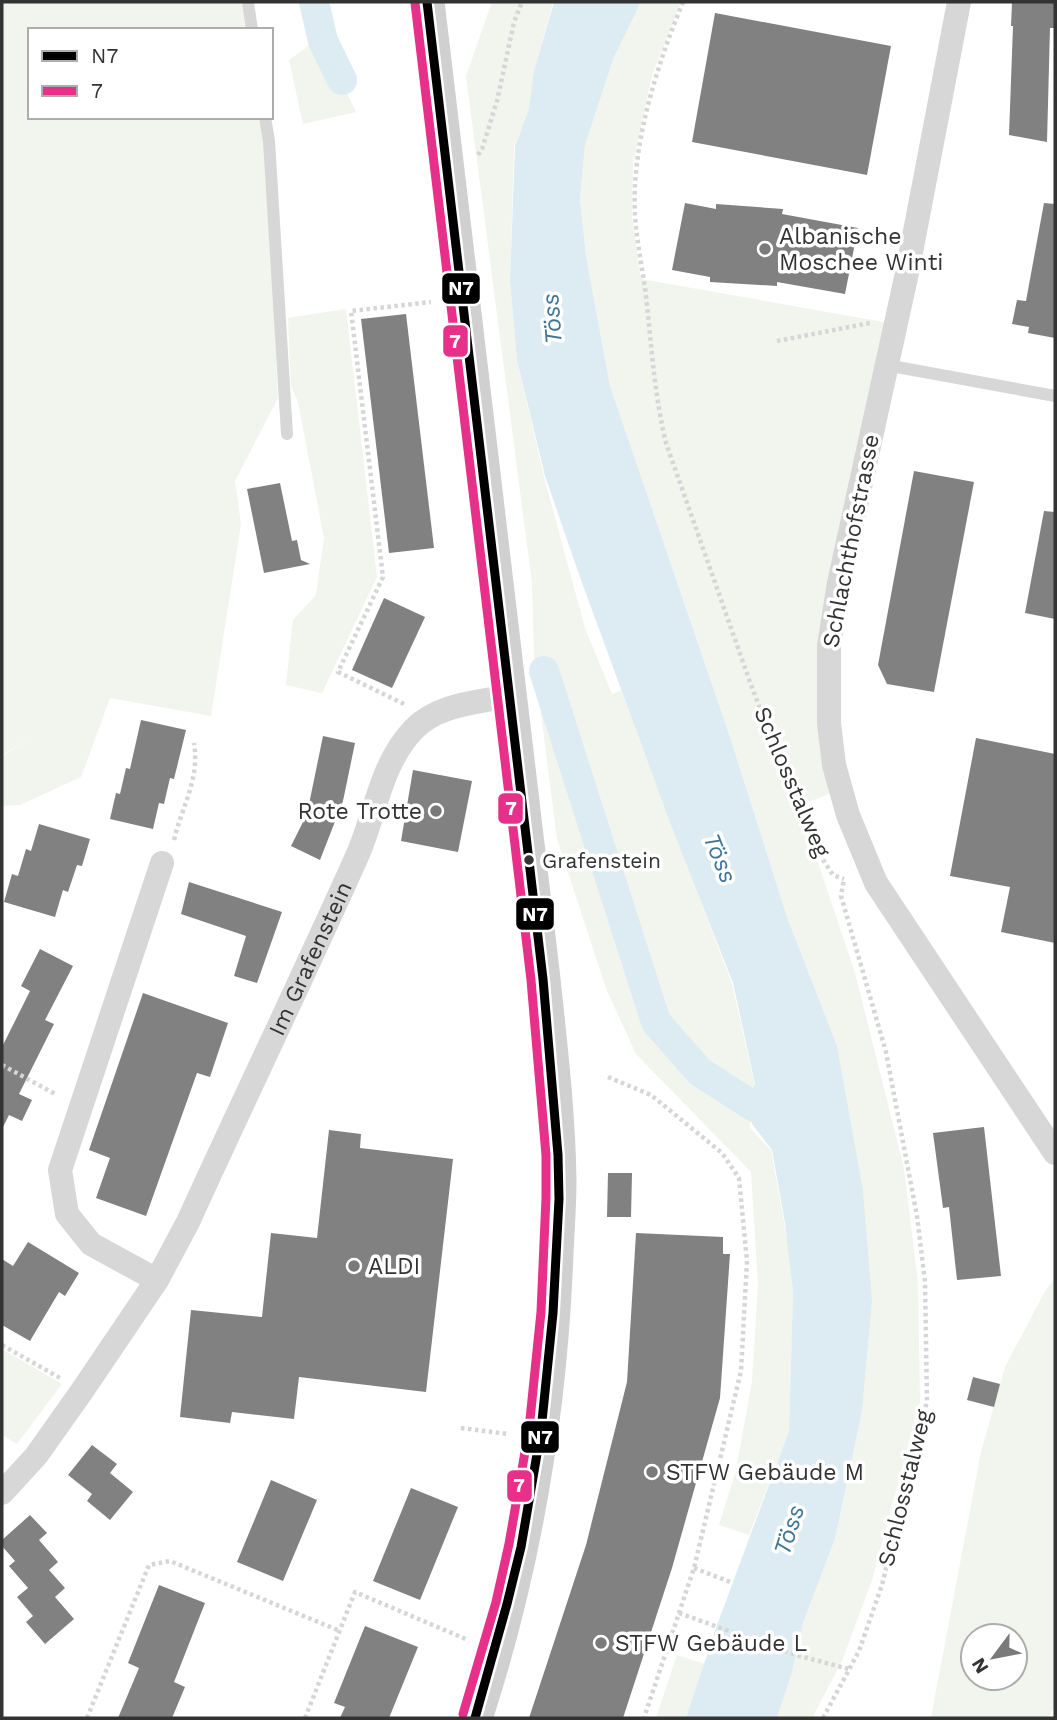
<svg xmlns="http://www.w3.org/2000/svg" width="1057" height="1720" font-family="'Work Sans',sans-serif">
	<rect width="100%" height="100%" fill="#fff"/>
	<g fill="#f1f5ed" fill-rule="evenodd">
		<polygon points="2,2 248,2 252,30 30,30 30,117 265,117 278,398 235,481 241,524 211,716 110,698 81,777 20,805 2,806 2,756 34,736 2,755"/>
		<polygon points="301,2 313,2 322,42 356,112 303,124 289,60 310,45"/>
		<polygon points="492,2 553,2 534,72 529,110 514,147 510,283 517,360 544,477 585,628 612,694 621,690 732,984 755,1086 750,1089 750,1128 771,1150 790,1255 793,1290 789,1431 749,1535 719,1525 736,1470 752,1382 758,1285 751,1172 636,1054 607,991 557,839 534,658 532,583 466,76"/>
		<polygon points="641,2 681,2 652,76 633,164 632,216 641,279 895,324 839,583 841,789 799,806 855,973 904,1168 918,1283 920,1402 872,1580 842,1661 812,1718 777,1718 792,1672 803,1623 835,1539 862,1411 872,1302 837,1046 787,917 730,737 610,386 586,256 580,199 585,145 614,57"/>
		<polygon points="346,309 377,577 322,693 286,685 293,620 316,595 324,538 298,402 291,386 288,318"/>
		<path d="M1055,1277V1706L1048,1718H931L981,1452L1005,1367L1044,1293ZM973,1636H1015V1678H973Z"/>
		<polygon points="2,1349 62,1384 17,1444 2,1435"/>
		<polygon points="677,1655 705,1664 686,1718 656,1718"/>
	</g>
	<polygon fill="#ddebf3" points="554,2 641,2 614,57 585,145 580,199 586,256 610,386 730,737 787,917 837,1046 863,1191 872,1302 862,1411 835,1539 803,1623 792,1672 777,1718 686,1718 717,1625 789,1431 793,1291 785,1223 772,1150 752,1124 750,1092 755,1084 733,983 671,825 581,580 545,476 517,360 510,282 515,146 529,109 534,71"/>
	<g fill="none" stroke-linecap="round" stroke-linejoin="round">
		<g stroke="#ddebf3" stroke-width="30">
			<polyline points="314,2 323,41 342,80"/>
			<polyline points="544,671 656,1022 700,1072 753,1106 787,1123"/>
		</g>
	</g>
	<g fill="#818181">
		<polygon points="1012,2 1055,2 1055,28 1050,28 1047,142 1009,135 1013,26 1011,26"/>
		<polygon points="715,13 891,46 867,175 692,142"/>
		<polygon points="685,203 716,209 716,204 783,209 782,214 858,228 845,294 777,282 777,286 710,282 710,277 672,270"/>
		<polygon points="1044,203 1055,204 1055,338 1028,333 1029,327 1012,324 1017,300 1026,301"/>
		<polygon points="406,314 434,548 389,553 361,319"/>
		<polygon points="914,471 974,482 934,692 887,684 878,665"/>
		<polygon points="280,483 292,541 297,540 301,560 310,564 264,573 247,489"/>
		<polygon points="1044,511 1055,512 1055,619 1025,613"/>
		<polygon points="384,598 425,617 392,688 352,670"/>
		<polygon points="141,720 186,730 174,779 170,778 164,804 159,803 153,829 110,819 116,793 120,794 126,768 130,769"/>
		<polygon points="323,736 355,743 343,801 320,860 291,846 307,814"/>
		<polygon points="976,738 1055,754 1055,943 1001,932 1010,887 950,876"/>
		<polygon points="413,770 472,781 458,852 401,841"/>
		<polygon points="39,824 90,839 82,866 77,865 68,892 63,890 55,917 4,902 12,874 18,876 26,849 31,851"/>
		<polygon points="189,882 282,912 257,983 234,976 246,936 181,914"/>
		<polygon points="40,949 73,966 45,1020 54,1024 19,1094 32,1100 22,1121 9,1115 2,1129 2,1047 30,991 21,986"/>
		<polygon points="143,993 228,1023 210,1077 197,1073 146,1216 96,1198 110,1158 89,1150"/>
		<polygon points="984,1127 1001,1276 957,1280 949,1207 943,1208 933,1133"/>
		<polygon points="329,1130 361,1134 360,1148 453,1159 426,1392 299,1377 294,1419 232,1412 230,1423 180,1417 191,1310 262,1317 271,1233 317,1238"/>
		<polygon points="608,1173 632,1173 631,1217 607,1217"/>
		<polygon points="636,1233 723,1237 723,1254 730,1254 720,1398 672,1568 623,1718 529,1718 586,1545 627,1382"/>
		<polygon points="28,1242 79,1273 65,1296 59,1292 30,1341 2,1325 2,1259 13,1266"/>
		<polygon points="973,1377 1000,1384 994,1407 967,1400"/>
		<polygon points="92,1445 117,1464 110,1473 133,1492 110,1520 87,1501 92,1494 68,1475"/>
		<polygon points="271,1480 317,1500 283,1581 237,1562"/>
		<polygon points="411,1488 458,1507 420,1600 373,1581"/>
		<polygon points="30,1515 47,1533 39,1540 58,1562 49,1570 65,1588 55,1597 74,1619 45,1644 26,1622 33,1616 17,1597 28,1588 9,1566 15,1561 2,1546 2,1540"/>
		<polygon points="159,1585 205,1603 174,1682 185,1687 172,1718 118,1718 139,1668 128,1663"/>
		<polygon points="365,1626 418,1647 389,1718 340,1718 345,1707 334,1703"/>
	</g>
	<g fill="none" stroke-linecap="round" stroke-linejoin="round">
		<g stroke="#d6d6d6" stroke-width="4.5" stroke-dasharray="3.5 3.5" stroke-linecap="butt">
			<path d="M683,2C657,65 631,146 635,215C637,245 644,275 647,305C652,352 655,398 666,443L751,685L814,846L833,875L844,879"/>
			<polyline points="478,155 482,149 497,101 514,22 522,2"/>
			<polyline points="777,341 870,323"/>
			<polyline points="404,704 338,672 383,577 351,311 431,302"/>
			<path d="M174,840C182,806 200,779 194,743"/>
			<polyline points="2,1065 57,1095"/>
			<polyline points="608,1077 651,1095 722,1153 739,1178 747,1261 741,1371 694,1568 644,1718"/>
			<polyline points="2,1345 60,1378"/>
			<polyline points="461,1428 508,1434"/>
			<polyline points="694,1568 733,1583"/>
			<polyline points="679,1613 796,1655 849,1669"/>
			<polyline points="87,1718 149,1565 170,1561 340,1631"/>
			<polyline points="305,1718 355,1592 468,1640"/>
			<polyline points="823,1718 859,1651 882,1585 927,1401 925,1282 917,1216 886,1052 841,896 844,879"/>
		</g>
		<g stroke="#d7d7d7" stroke-width="12">
			<polyline points="248,2 252,30"/>
			<polyline points="265,117 269,141 287,434"/>
			<polyline points="886,365 1055,396"/>
		</g>
		<g stroke="#d7d7d7" stroke-width="24">
			<polyline points="959,2 907,273 839,583 829,646 829,723 834,765 848,815 876,883 1055,1153"/>
			<polyline points="157,1280 91,1244 67,1214 60,1170 162,863"/>
			<path id="s1" d="M2,1493L36,1456L82,1391L157,1280L188,1222C244,1099 303,977 358,854C376,812 381,763 414,729C438,704 476,703 508,696"/>
		</g>
		<path stroke="#d0d0d0" stroke-width="35" d="M427,2L543,979C550,1046 558,1113 559,1180C559,1205 557,1230 556,1254C550,1412 524,1568 475,1718"/>
		<defs>
			<polyline id="bus-1" points="427,2 543,979 558,1155 559,1199 553,1313 541,1431 521,1547 507,1604 475,1718"/>
			<polyline id="bus-2" points="415,3 531,980 546,1155 546,1198 541,1312 529,1429 509,1544 496,1602 463,1714"/>
		</defs>
		<use href="#bus-1" stroke="#fff" stroke-width="14"/>
		<use href="#bus-2" stroke="#fff" stroke-width="14"/>
		<use href="#bus-1" stroke="#000" stroke-width="9"/>
		<use href="#bus-2" stroke="#e73089" stroke-width="9"/>
	</g>
	<g fill="#7a7a7a" stroke="#fff" stroke-width="2.5">
		<circle cx="765" cy="249" r="7"/>
		<circle cx="436" cy="811" r="7"/>
		<circle cx="354" cy="1266" r="7"/>
		<circle cx="652" cy="1472" r="7"/>
		<circle cx="601" cy="1643" r="7"/>
	</g>
	<circle fill="#333" stroke="#fff" stroke-width="2.5" cx="529" cy="860" r="6"/>
	<g text-anchor="middle" dominant-baseline="central" stroke-width="7" stroke-linejoin="round" paint-order="stroke">
		<g font-size="21" fill="#333" stroke="#fff" text-anchor="start">
			<text x="542" y="860">Grafenstein</text>
		</g>
		<g font-size="23" fill="#333" stroke="#fff" text-anchor="start">
			<text x="779" y="236">Albanische<tspan x="779" dy="26">Moschee Winti</tspan></text>
			<text x="422" y="811" text-anchor="end">Rote Trotte</text>
			<text x="368" y="1266">ALDI</text>
			<text x="666" y="1472">STFW Gebäude M</text>
			<text x="615" y="1643">STFW Gebäude L</text>
		</g>
		<g font-size="23" fill="#333" stroke="#fff">
			<text transform="translate(851 541) rotate(-79)">Schlachthofstrasse</text>
			<text transform="translate(792 782) rotate(67)">Schlosstalweg</text>
			<text stroke="none"><textPath href="#s1" startOffset="620">Im Grafenstein</textPath></text>
			<text transform="translate(905 1488) rotate(-76)">Schlosstalweg</text>
		</g>
		<g font-size="24" font-style="italic" fill="#3f7597" stroke="#fff">
			<text transform="translate(552 319) rotate(-94)">Töss</text>
			<text transform="translate(720 858) rotate(68)">Töss</text>
			<text transform="translate(789 1530) rotate(-72)">Töss</text>
		</g>
	</g>
	<g stroke="#fff" stroke-width="2.5">
		<rect x="441" y="272" width="40" height="33" rx="7" fill="#000"/>
		<rect x="442" y="324" width="27" height="34" rx="7" fill="#e73089"/>
		<rect x="497" y="792" width="27" height="33" rx="7" fill="#e73089"/>
		<rect x="515" y="897" width="40" height="34" rx="7" fill="#000"/>
		<rect x="520" y="1420" width="40" height="34" rx="7" fill="#000"/>
		<rect x="506" y="1469" width="27" height="34" rx="7" fill="#e73089"/>
	</g>
	<g font-size="19" text-anchor="middle" font-weight="bold" fill="#fff">
		<text x="461" y="295">N7</text>
		<text x="455" y="348">7</text>
		<text x="511" y="815">7</text>
		<text x="535" y="921">N7</text>
		<text x="540" y="1444">N7</text>
		<text x="519" y="1492">7</text>
	</g>
	<rect width="1057" height="1720" fill="none" stroke="#333333" stroke-width="7"/>
	<rect x="28" y="28" width="245" height="91" fill="#ffffff" stroke="#adadad" stroke-width="2"/>
	<rect x="42" y="51" width="35" height="10" fill="#000000" stroke="#adadad" stroke-width="2"/>
	<text x="91" y="63" font-size="21" fill="#333333">N7</text>
	<rect x="42" y="86" width="35" height="10" fill="#e73089" stroke="#adadad" stroke-width="2"/>
	<text x="91" y="98" font-size="21" fill="#333333">7</text>
	<g transform="translate(994 1657) rotate(238)"><circle r="33" fill="#ffffff" stroke="#adadad" stroke-width="2"/>
	<path d="M0-5L12 26L0 18L-12 26Z" fill="#7a7a7a"/>
	<text y="-10" font-size="19" font-weight="bold" text-anchor="middle" fill="#333333">N</text>
	</g>
</svg>
